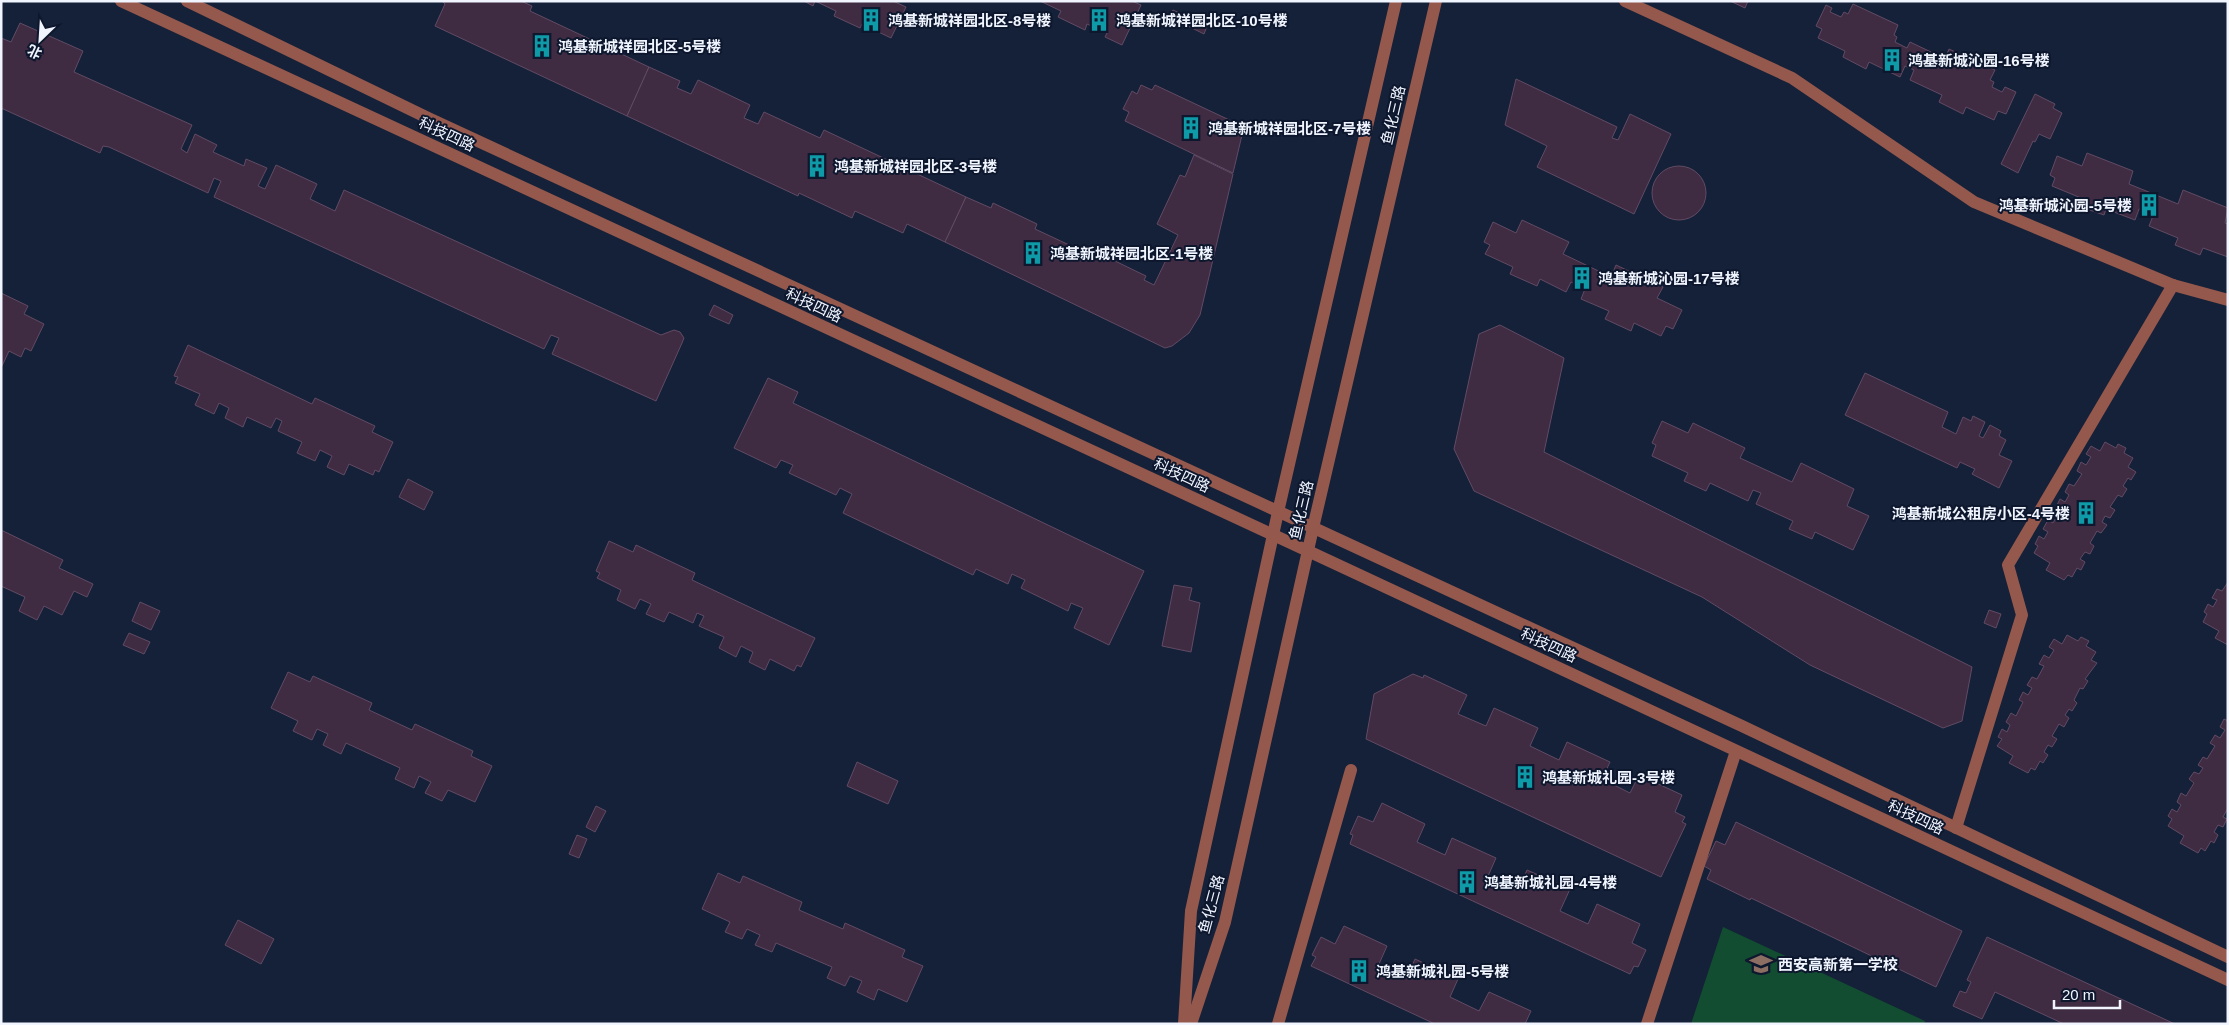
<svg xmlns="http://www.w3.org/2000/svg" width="2229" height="1025" font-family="Helvetica,'Noto Sans SC',sans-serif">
	<rect width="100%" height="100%" fill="#152138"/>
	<polygon fill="#124d31" points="1723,927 1925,1021 1924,1024 1691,1024"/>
	<g fill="#3f2b42" stroke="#614b64">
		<polygon points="442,1 521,1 532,6 530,11 649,67 627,116 435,26 445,4"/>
		<polygon points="804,1 893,1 906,7 891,38 862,24 860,28 834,16 836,11 815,1 813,6"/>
		<polygon points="1040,1 1132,1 1141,5 1122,45 1105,37 1107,33 1087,24 1085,30 1058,17 1061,11"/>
		<polygon points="1730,1 1748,1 1745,8"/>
		<polygon points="1853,4 1898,25 1894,35 1897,37 1895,42 1907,48 1910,42 1931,52 1929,57 1938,62 1940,57 1945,59 1949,49 1995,70 1990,80 1994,82 1992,87 2002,92 2005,87 2016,92 2006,114 1998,111 1994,120 1966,107 1963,114 1939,102 1942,95 1910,80 1914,70 1905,66 1900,77 1869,62 1866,69 1843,57 1845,51 1818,38 1822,29 1816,26 1826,5 1832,8 1830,12 1841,17 1844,12 1848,14"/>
		<polygon points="1173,10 1188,17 1184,25 1169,17"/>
		<polygon points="1192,19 1207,26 1204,34 1188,26"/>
		<polygon points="20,23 83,51 74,72 192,125 181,149 187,153 195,134 217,145 213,152 244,166 246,159 267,168 258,186 265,189 276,165 317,184 310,199 335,211 344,190 661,335 674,330 680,332 684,338 682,343 656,401 552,354 559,338 551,335 544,349 214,197 221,181 214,178 208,193 109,147 103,146 100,153 1,108 1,38 11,42"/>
		<polygon points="649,67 680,81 677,88 691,94 698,80 750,105 744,118 758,124 764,112 820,138 824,130 966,197 945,242 907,224 903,233 855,211 852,218 799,193 798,196 627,116"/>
		<polygon points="1516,79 1617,127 1612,138 1618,140 1630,114 1671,134 1634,214 1537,167 1547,146 1505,125"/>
		<polygon points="1141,85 1152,90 1155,85 1240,125 1243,129 1242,135 1233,173 1125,121 1129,112 1123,109 1132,91 1137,94"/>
		<polygon points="2035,94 2055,104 2053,108 2062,113 2050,139 2039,134 2035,142 2033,141 2018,173 2001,164"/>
		<polygon points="2087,153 2133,171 2129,184 2178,204 2183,190 2228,208 2225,223 2228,224 2228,257 2203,248 2200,255 2175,245 2178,238 2149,226 2153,216 2146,213 2146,211 2139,209 2135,220 2106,209 2104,215 2078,206 2081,198 2052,186 2055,178 2050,175 2057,156 2082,166"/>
		<polygon points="1194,155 1233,174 1200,315 1189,333 1172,346 1165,348 945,242 966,197 991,208 993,203 1037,224 1035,229 1082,251 1084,246 1146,276 1144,280 1154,285 1178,235 1157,224 1180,175 1185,177"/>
		<circle cx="1679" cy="193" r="27"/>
		<polygon points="1522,220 1569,242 1563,254 1611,277 1616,265 1663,287 1657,298 1682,310 1673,329 1666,326 1661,336 1634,323 1631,331 1605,319 1609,311 1581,299 1585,289 1571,282 1566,292 1540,279 1537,286 1510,274 1513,267 1485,254 1490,245 1484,242 1493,222 1516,233"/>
		<polygon points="1,293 28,306 24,314 44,324 31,351 25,348 21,357 9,351 2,366"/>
		<polygon points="714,305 733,315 729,324 709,315"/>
		<polygon points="1500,325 1564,358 1544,452 1972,667 1962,721 1943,728 1810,665 1702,597 1474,491 1454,449 1479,334"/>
		<polygon points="188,345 312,404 315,398 375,426 372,432 393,442 379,472 375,470 373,475 349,464 344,475 327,467 332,456 320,450 315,461 297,453 302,442 278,431 282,421 276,418 271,428 247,417 243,427 225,418 229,408 219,403 214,414 195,405 200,394 175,383 178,377 174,376"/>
		<polygon points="1865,373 1948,412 1942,427 1956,434 1963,417 1971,421 1973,416 1985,422 1979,436 1983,438 1990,425 2001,431 1999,436 2006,440 1999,455 2012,461 1999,488 1972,474 1975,469 1960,462 1957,468 1845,415"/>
		<polygon points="768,378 798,392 793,403 1144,571 1109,645 1074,628 1083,608 1071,603 1068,611 1021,588 1025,580 1012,574 1008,584 976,569 973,575 843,513 852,494 840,488 836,495 789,473 793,465 781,460 776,468 734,448"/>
		<polygon points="1662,421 1688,433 1693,423 1745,448 1740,458 1792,482 1801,463 1854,489 1847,506 1869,516 1853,550 1815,532 1812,539 1789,529 1793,521 1756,504 1761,493 1753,490 1748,501 1710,483 1706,491 1684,481 1688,473 1652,456 1656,445 1652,443"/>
		<polygon points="2105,442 2116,448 2118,444 2126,448 2124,453 2133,458 2128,467 2136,472 2131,480 2128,478 2123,486 2127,489 2122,497 2118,495 2110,507 2115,510 2110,518 2105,516 2102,522 2107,525 2101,533 2097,531 2090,543 2094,546 2090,554 2085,552 2080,559 2085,562 2081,570 2077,568 2072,577 2068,575 2064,580 2046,570 2050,563 2034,553 2038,546 2035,544 2039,536 2044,539 2048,532 2043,529 2048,520 2053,523 2061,509 2056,507 2060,499 2065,502 2069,495 2065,492 2069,484 2074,486 2082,474 2077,471 2081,462 2086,465 2091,457 2086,454 2091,446 2100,451"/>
		<polygon points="408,479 433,492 424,510 399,497"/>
		<polygon points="1,530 63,560 59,568 93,584 87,597 74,591 62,615 44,606 37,620 19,611 25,597 1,586"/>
		<polygon points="609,541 633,552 636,545 695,573 692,580 815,638 801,667 797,665 794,671 770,659 765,670 749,662 753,652 741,646 736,657 719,648 724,637 699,626 704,616 697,613 693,623 669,612 664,622 646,614 651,604 640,599 635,609 617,600 621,590 597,578 600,573 596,571"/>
		<polygon points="2228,582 2228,645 2215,638 2219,631 2203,622 2207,614 2204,612 2208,604 2213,607 2217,600 2212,598 2217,589 2222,591"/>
		<polygon points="1174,585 1192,588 1189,600 1200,603 1191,652 1162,646"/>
		<polygon points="140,602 160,611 151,630 132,621"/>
		<polygon points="1989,610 2001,614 1996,628 1984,623"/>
		<polygon points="129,633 150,642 144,654 123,645"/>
		<polygon points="2067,635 2078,641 2081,637 2089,641 2086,646 2096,652 2091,660 2097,663 2085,679 2088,681 2083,689 2080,688 2074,700 2077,703 2072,711 2069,709 2065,715 2069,718 2064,727 2059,724 2052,736 2057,739 2052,747 2048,745 2044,752 2048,755 2043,763 2040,761 2035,770 2031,768 2028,773 2009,763 2013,756 1997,746 2002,739 1998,737 2002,729 2007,732 2010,725 2006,722 2011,713 2016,716 2023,702 2019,700 2023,692 2028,695 2032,688 2027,685 2032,677 2037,679 2044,666 2039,664 2044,655 2049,658 2054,650 2049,647 2054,639 2062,644"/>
		<polygon points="288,672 310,682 313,676 372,703 369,710 412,730 415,724 473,751 471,756 492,766 475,802 448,790 442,801 425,793 431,782 419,776 414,788 395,779 400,768 346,743 341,754 323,745 328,734 317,729 312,740 293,731 298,721 271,708"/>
		<polygon points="1413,674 1423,678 1424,675 1467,695 1458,714 1486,726 1494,708 1538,728 1530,746 1559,760 1567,742 1610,762 1602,779 1630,793 1639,775 1682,795 1675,812 1685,817 1682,822 1686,824 1661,877 1366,739 1374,694"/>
		<polygon points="2224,719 2228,721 2228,808 2223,817 2227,819 2223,827 2218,825 2214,832 2218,835 2214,843 2211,841 2205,851 2201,848 2198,853 2180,843 2184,836 2168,826 2172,819 2168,816 2172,809 2177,812 2181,805 2177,802 2181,793 2186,796 2194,783 2189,779 2194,772 2199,774 2203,768 2198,765 2203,757 2207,759 2215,746 2210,743 2215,735 2220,738 2225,730 2220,727"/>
		<polygon points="857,762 898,781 888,804 847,786"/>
		<polygon points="1382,803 1425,824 1417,842 1445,855 1452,838 1496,858 1488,876 1518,890 1527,870 1570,889 1560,911 1588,924 1597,904 1640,924 1632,943 1646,950 1638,967 1634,966 1630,974 1350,844 1353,835 1350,834 1358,816 1373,822"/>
		<polygon points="596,806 606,811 595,832 586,827"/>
		<polygon points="1736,822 1962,931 1936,987 1751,898 1750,900 1707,879 1711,870 1704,866 1716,841 1725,845"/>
		<polygon points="577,835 587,839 579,858 569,854"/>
		<polygon points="718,873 740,883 743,876 802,902 799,910 843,929 845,923 905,950 902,957 923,966 907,1002 878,989 874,1000 857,992 862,981 850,976 845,986 827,978 832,967 776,943 772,952 755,945 760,935 747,929 742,939 725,932 730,922 702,909"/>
		<polygon points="238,920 274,939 261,964 225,945"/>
		<polygon points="1344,926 1387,946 1379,964 1407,977 1415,959 1458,979 1450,997 1479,1011 1489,992 1531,1011 1525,1024 1435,1024 1311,966 1316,957 1312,955 1321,937 1335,944"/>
		<polygon points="1987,937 2175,1024 2064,1024 1995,992 1982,1019 1953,1006 1960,991 1966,993 1971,982 1967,980"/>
	</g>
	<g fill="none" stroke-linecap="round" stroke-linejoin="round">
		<g stroke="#95584d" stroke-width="12">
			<polyline points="1625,1 1792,78 1974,202 2173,285 2228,300"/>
			<polyline points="1956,828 2022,615 2008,565 2173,285"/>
			<polyline points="1278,1024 1351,770"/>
			<polyline points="1647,1024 1736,751"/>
		</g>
		<g stroke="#95584d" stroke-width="12">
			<polyline points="121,1 1308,551 2228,980"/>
			<polyline points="187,1 428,118 1742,726 2228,957"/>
			<polyline points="1184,1024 1191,911 1278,512 1396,1"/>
			<polyline points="1191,1024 1225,922 1313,528 1436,1"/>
		</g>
	</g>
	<defs>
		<symbol id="building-bare" viewBox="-9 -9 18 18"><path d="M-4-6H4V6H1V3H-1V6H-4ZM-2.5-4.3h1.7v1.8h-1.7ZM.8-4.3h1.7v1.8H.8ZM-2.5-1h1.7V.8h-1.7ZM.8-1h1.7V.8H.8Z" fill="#0f9aa8" stroke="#0d172e" stroke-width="2.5" paint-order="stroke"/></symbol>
		<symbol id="school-bare" viewBox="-9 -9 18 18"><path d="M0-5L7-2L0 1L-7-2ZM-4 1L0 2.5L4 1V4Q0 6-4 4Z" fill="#8d6e63" stroke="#0d172e" stroke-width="2.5" paint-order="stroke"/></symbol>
	</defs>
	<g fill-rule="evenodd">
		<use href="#building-bare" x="855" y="4" width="32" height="32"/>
		<use href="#building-bare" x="1083" y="4" width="32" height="32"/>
		<use href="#building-bare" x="526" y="30" width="32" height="32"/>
		<use href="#building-bare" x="1876" y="44" width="32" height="32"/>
		<use href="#building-bare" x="1175" y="112" width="32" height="32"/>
		<use href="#building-bare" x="801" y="150" width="32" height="32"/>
		<use href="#building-bare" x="2133" y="189" width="32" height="32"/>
		<use href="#building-bare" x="1017" y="237" width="32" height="32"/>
		<use href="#building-bare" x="1566" y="262" width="32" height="32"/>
		<use href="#building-bare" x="2070" y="497" width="32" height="32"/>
		<use href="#building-bare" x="1509" y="761" width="32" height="32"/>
		<use href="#building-bare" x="1451" y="866" width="32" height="32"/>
		<use href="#school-bare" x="1745" y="948" width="32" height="32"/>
		<use href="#building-bare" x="1343" y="955" width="32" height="32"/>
	</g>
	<g text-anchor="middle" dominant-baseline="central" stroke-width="4" stroke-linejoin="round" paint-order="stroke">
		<g font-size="15" font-weight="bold" fill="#f0f5ff" stroke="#0d172e" text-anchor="start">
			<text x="888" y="20">鸿基新城祥园北区-8号楼</text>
			<text x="1116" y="20">鸿基新城祥园北区-10号楼</text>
			<text x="558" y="46">鸿基新城祥园北区-5号楼</text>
			<text x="1908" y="60">鸿基新城沁园-16号楼</text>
			<text x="1208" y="128">鸿基新城祥园北区-7号楼</text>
			<text x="834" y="166">鸿基新城祥园北区-3号楼</text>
			<text x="2132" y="205" text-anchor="end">鸿基新城沁园-5号楼</text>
			<text x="1050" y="253">鸿基新城祥园北区-1号楼</text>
			<text x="1598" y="278">鸿基新城沁园-17号楼</text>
			<text x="2070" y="513" text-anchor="end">鸿基新城公租房小区-4号楼</text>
			<text x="1542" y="777">鸿基新城礼园-3号楼</text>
			<text x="1484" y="882">鸿基新城礼园-4号楼</text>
			<text x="1778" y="964">西安高新第一学校</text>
			<text x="1376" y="971">鸿基新城礼园-5号楼</text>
		</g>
		<g font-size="15" fill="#f0f5ff" stroke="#0d172e">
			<text transform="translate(1393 115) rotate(-77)">鱼化三路</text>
			<text transform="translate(447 134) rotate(25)">科技四路</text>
			<text transform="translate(814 305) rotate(25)">科技四路</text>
			<text transform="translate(1182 475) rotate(25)">科技四路</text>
			<text transform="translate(1301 510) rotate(-77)">鱼化三路</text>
			<text transform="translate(1549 645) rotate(25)">科技四路</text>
			<text transform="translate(1916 817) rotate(25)">科技四路</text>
			<text transform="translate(1211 904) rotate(-75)">鱼化三路</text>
		</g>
	</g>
	<rect width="2229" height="1025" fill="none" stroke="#f0f5ff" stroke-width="5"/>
	<g transform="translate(40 40) rotate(205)" stroke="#0d172e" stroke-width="4" paint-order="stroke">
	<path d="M0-4L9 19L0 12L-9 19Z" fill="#f0f5ff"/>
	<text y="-8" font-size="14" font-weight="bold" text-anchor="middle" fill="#f0f5ff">北</text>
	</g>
	<path d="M2054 1000v8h66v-8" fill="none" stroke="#f0f5ff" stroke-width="2.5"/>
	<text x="2062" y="1000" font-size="15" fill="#f0f5ff" stroke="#0d172e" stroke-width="4" paint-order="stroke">20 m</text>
</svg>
